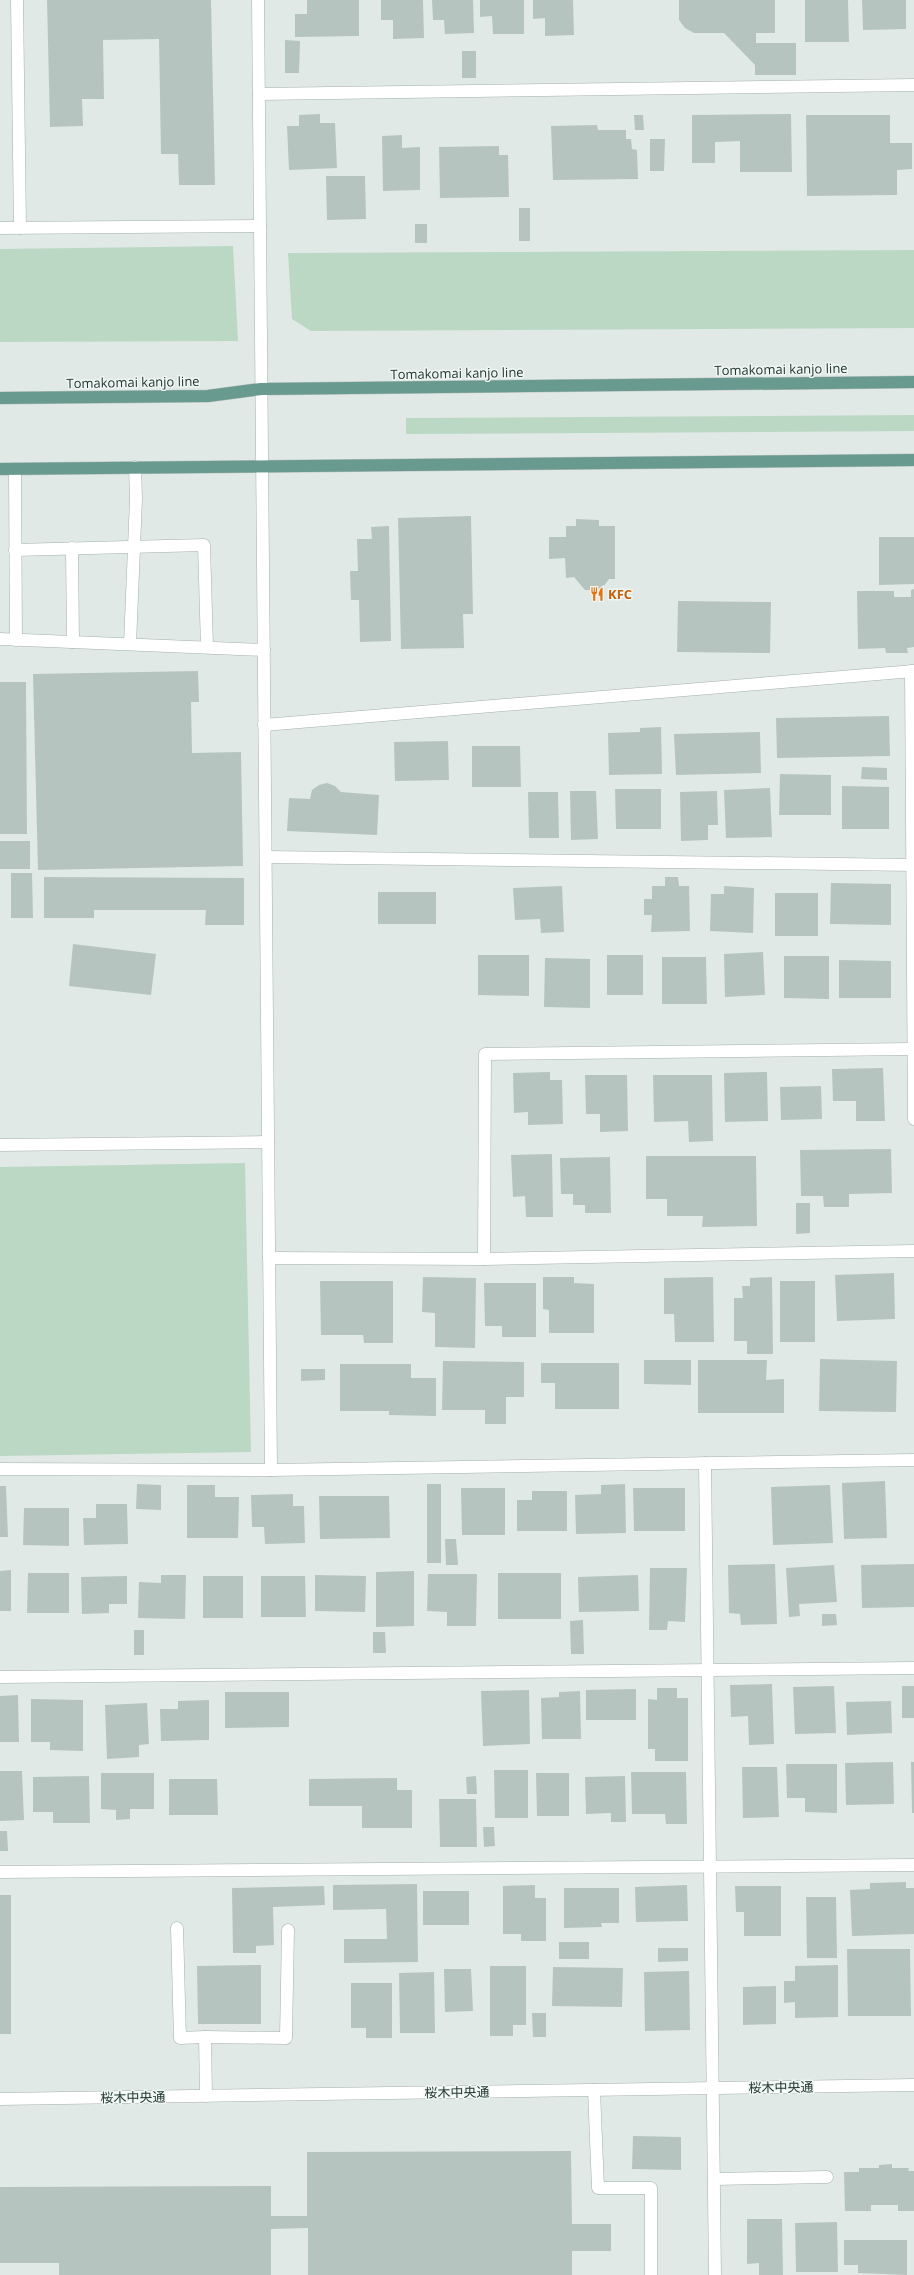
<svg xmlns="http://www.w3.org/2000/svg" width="914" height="2275" font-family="'Open Sans','Noto Sans JP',sans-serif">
	<rect width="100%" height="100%" fill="#e0e9e6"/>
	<g fill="#bbd8c4">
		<polygon points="233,246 238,341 0,342 0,249"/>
		<polygon points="914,250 914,328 311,331 292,319 288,253"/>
		<polygon points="914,415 914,431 406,434 406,418"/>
		<polygon points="245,1163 251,1452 0,1456 0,1167"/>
	</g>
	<g fill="#b6c4bf">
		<polygon points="47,0 211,0 215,185 179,185 178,154 161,154 159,39 103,40 104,99 82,99 83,126 50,127"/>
		<polygon points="307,0 359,0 359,36 295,37 295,14 307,14"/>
		<polygon points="381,0 423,0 424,38 393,39 393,20 381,20"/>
		<polygon points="432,0 473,0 474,33 445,34 444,20 433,20"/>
		<polygon points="480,0 524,0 524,34 493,34 492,16 480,17"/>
		<polygon points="533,0 573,0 574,35 545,36 545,18 533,19"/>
		<polygon points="679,0 775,0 775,33 756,33 756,43 796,43 796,75 755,75 755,65 724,33 694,33 685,28 679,20"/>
		<polygon points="805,0 848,0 849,42 805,42"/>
		<polygon points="862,0 906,0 906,29 863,30"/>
		<polygon points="285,40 300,41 299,73 285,73"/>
		<rect x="462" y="51" width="14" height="27"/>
		<polygon points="320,114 320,123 335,123 337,168 289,170 287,126 299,126 299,115"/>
		<polygon points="791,114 792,172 740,172 740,141 715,142 715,163 692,163 692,115"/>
		<polygon points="634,115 643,115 644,130 635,130"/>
		<polygon points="806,115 890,115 890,143 912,143 912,169 897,170 897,195 807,196"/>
		<polygon points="597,125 598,130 626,130 626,139 631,139 632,149 637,150 638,179 553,180 551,126"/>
		<polygon points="402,135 402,148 420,147 420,190 383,191 382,136"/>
		<polygon points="650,139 665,139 664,171 650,171"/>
		<polygon points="499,146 499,155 508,155 509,197 440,198 439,147"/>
		<polygon points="326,176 365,176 366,219 327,220"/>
		<rect x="519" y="208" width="11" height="33"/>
		<rect x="415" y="224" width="12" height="19"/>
		<polygon points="471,516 473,614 463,614 464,648 401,649 398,518"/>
		<polygon points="576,519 599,520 599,526 615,526 615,579 609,579 601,590 585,590 574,577 566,578 565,558 549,559 549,537 566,537 566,526 576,526"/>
		<polygon points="389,526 391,641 360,642 359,600 351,600 350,571 358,571 357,539 372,539 371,527"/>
		<polygon points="879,537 914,537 914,584 879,585"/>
		<polygon points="914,589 914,647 907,648 908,653 886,653 885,648 858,649 857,591 894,591 894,597 911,597 911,590"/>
		<polygon points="678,601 771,602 770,653 677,652"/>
		<polygon points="198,671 199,702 191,702 192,753 241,752 243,866 38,870 33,674"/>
		<polygon points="0,682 26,682 27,834 0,834"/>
		<polygon points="889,716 890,756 777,758 776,718"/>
		<polygon points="661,727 662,774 609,775 608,733 640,732 640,728"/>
		<polygon points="760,732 761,773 676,775 674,734"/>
		<polygon points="448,741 449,780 395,781 394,742"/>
		<polygon points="472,746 520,746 521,787 472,787"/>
		<polygon points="862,767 887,768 887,780 861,779"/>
		<polygon points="780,774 831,775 831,815 779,815"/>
		<polygon points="327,783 335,786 341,792 379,795 377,835 287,831 289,798 310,799 312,790 319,785"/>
		<polygon points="842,786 889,787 889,829 842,829"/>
		<polygon points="770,788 772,837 726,838 724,790"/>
		<polygon points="615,789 661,789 661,829 616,829"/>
		<polygon points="570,791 596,791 598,839 571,840"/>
		<polygon points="717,791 718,825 708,825 708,840 681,841 680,792"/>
		<polygon points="528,792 558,792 559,838 529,838"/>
		<rect x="0" y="841" width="30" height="28"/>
		<polygon points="11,873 32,873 33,918 11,918"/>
		<polygon points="44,877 244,878 244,925 205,925 206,910 94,910 94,918 44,918"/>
		<polygon points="665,877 678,877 679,886 689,886 690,931 651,932 652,915 644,915 644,899 652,899 652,886 665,886"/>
		<polygon points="831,883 891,884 891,925 830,924"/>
		<polygon points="562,886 564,932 541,933 540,919 515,920 513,888"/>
		<polygon points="724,886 754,888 753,933 710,931 711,894 724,894"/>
		<rect x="378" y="892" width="58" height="32"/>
		<rect x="775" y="893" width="43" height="43"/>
		<polygon points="73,944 156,954 151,995 69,986"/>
		<polygon points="763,952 765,995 725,997 724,954"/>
		<polygon points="478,955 529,955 529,996 478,995"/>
		<rect x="607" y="955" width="36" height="40"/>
		<polygon points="784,956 829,956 829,999 784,998"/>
		<polygon points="662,957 706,957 707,1004 662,1004"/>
		<polygon points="545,958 590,959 590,1008 544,1007"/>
		<polygon points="839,960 891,961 891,998 839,998"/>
		<polygon points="883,1068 885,1121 856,1121 856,1101 833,1101 832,1069"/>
		<polygon points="550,1072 550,1080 562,1080 563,1124 528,1125 528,1112 514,1113 513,1073"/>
		<polygon points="767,1072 768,1121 725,1122 724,1073"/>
		<polygon points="585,1075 627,1075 628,1131 600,1132 600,1114 586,1114"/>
		<polygon points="653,1075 712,1075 713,1141 689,1142 688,1121 654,1122"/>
		<polygon points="821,1086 822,1119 781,1120 780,1087"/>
		<polygon points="891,1149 892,1193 849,1194 849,1207 824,1207 823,1196 801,1196 800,1150"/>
		<polygon points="552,1154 553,1217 526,1217 525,1196 513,1197 511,1155"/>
		<polygon points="646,1156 756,1156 757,1226 702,1227 703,1216 667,1216 667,1199 646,1199"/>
		<polygon points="610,1157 611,1213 585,1213 585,1205 573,1205 573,1194 561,1194 560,1158"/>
		<polygon points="796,1203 810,1203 810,1233 796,1234"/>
		<polygon points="894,1273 895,1319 837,1321 835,1275"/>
		<polygon points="423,1277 476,1278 475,1348 435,1347 435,1313 422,1312"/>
		<polygon points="543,1277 574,1277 574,1283 594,1284 594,1333 549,1333 549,1310 543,1309"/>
		<polygon points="713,1277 714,1342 675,1342 674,1314 664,1314 664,1278"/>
		<polygon points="772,1277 773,1354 747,1354 747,1341 734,1341 734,1298 743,1298 742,1286 750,1286 750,1278"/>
		<polygon points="320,1281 393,1281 393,1343 364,1343 363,1335 321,1335"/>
		<rect x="780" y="1281" width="35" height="61"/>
		<polygon points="484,1283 536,1283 536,1337 502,1337 502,1326 485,1326"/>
		<polygon points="820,1359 897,1361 896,1412 819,1411"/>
		<polygon points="644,1360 691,1360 691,1385 644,1384"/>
		<polygon points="698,1360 767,1360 766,1380 784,1379 784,1413 698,1413"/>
		<polygon points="443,1361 524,1362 524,1397 506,1397 506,1424 485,1424 485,1410 442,1410"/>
		<polygon points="541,1363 619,1363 619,1409 555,1409 555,1383 541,1383"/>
		<polygon points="340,1364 411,1364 411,1378 436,1378 436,1416 389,1415 389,1411 340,1411"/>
		<polygon points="301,1369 325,1369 325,1380 301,1381"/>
		<polygon points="885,1481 887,1538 844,1539 842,1483"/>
		<polygon points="137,1484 161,1485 161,1510 136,1509"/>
		<rect x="427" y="1484" width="14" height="79"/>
		<polygon points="625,1484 626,1533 576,1534 575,1495 601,1494 601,1485"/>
		<polygon points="187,1485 215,1485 215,1497 239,1497 238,1538 187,1538"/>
		<polygon points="830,1485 833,1543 773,1545 771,1487"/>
		<polygon points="0,1486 6,1486 8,1537 0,1537"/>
		<polygon points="461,1488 505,1488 505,1535 462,1535"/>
		<polygon points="633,1488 685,1488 685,1531 634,1531"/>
		<polygon points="532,1491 567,1491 567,1531 517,1531 517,1500 532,1500"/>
		<polygon points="293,1494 293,1506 304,1506 305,1543 265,1544 264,1527 252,1527 251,1495"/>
		<polygon points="319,1496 389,1496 390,1538 320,1539"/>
		<polygon points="96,1504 127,1504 128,1544 84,1545 83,1518 96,1518"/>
		<polygon points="24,1508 69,1508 69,1546 23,1545"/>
		<polygon points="445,1539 456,1539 458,1565 446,1565"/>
		<polygon points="775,1564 777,1624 741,1625 740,1614 729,1613 728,1565"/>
		<polygon points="914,1564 914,1607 862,1608 861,1565"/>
		<polygon points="834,1565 837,1602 799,1604 800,1616 789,1617 786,1568"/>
		<polygon points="650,1568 687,1568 685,1622 668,1621 667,1630 649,1630"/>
		<polygon points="11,1570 11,1611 0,1611 0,1571"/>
		<polygon points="414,1571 414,1626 376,1627 376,1572"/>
		<polygon points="28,1573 69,1573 69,1613 27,1613"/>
		<rect x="498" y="1573" width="63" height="46"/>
		<polygon points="428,1574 477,1574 476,1626 447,1626 447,1612 427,1611"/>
		<polygon points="161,1575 186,1575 185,1619 138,1618 139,1582 161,1583"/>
		<polygon points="315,1575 366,1576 365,1612 315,1611"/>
		<polygon points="638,1575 639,1611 579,1612 578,1577"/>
		<polygon points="127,1576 127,1604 109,1604 109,1613 82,1614 81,1577"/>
		<rect x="203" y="1576" width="40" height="42"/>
		<polygon points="261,1576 305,1576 306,1617 261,1617"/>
		<polygon points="822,1614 836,1614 837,1625 822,1626"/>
		<polygon points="583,1620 584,1654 571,1654 570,1621"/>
		<rect x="134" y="1630" width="10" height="25"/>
		<polygon points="373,1632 385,1632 386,1653 373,1653"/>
		<polygon points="772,1684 774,1744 749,1745 748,1716 731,1717 730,1685"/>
		<polygon points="834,1686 836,1733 795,1734 793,1687"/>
		<rect x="902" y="1686" width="12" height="32"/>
		<polygon points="657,1688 677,1688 677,1698 688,1698 688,1761 655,1761 655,1749 648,1749 648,1699 657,1700"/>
		<polygon points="636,1689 636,1720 586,1720 586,1690"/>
		<polygon points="529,1690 530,1744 483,1746 481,1691"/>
		<polygon points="580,1691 581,1739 542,1739 541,1698 559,1697 559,1692"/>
		<polygon points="225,1692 289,1692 289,1727 225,1728"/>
		<polygon points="18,1695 19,1742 0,1742 0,1696"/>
		<polygon points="31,1699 83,1700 83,1751 50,1750 50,1742 31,1742"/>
		<polygon points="209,1700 209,1740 161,1741 160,1709 178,1709 178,1701"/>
		<polygon points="891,1701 892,1733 847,1735 846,1702"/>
		<polygon points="147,1703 149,1744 139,1745 139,1757 107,1759 105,1705"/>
		<polygon points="893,1762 894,1804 846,1805 845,1763"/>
		<polygon points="911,1762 914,1762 914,1813 912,1813"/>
		<polygon points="786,1764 837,1764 837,1813 805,1812 805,1798 787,1798"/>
		<polygon points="742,1767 777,1767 779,1817 743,1818"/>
		<polygon points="494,1770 528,1770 528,1818 495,1818"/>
		<polygon points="0,1771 22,1771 24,1820 0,1821"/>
		<polygon points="631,1772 686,1772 687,1824 666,1824 665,1814 632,1814"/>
		<polygon points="101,1773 154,1773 154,1809 130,1809 130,1819 116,1820 116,1810 101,1809"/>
		<polygon points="536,1773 569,1773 569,1816 537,1816"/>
		<polygon points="89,1776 90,1823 53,1823 53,1812 33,1812 33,1777"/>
		<polygon points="476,1776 477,1794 467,1794 466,1777"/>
		<polygon points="625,1776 626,1822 611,1822 611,1813 586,1814 585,1777"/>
		<polygon points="397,1778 397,1790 412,1790 412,1828 362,1828 362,1806 309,1806 309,1779"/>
		<polygon points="169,1779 217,1779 218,1815 169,1815"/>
		<polygon points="439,1799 476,1799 477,1847 440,1847"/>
		<polygon points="483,1827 494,1827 495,1846 484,1847"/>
		<polygon points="0,1831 7,1831 8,1851 0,1851"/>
		<polygon points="906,1882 906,1888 914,1888 914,1934 852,1936 850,1890 870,1889 870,1883"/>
		<polygon points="417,1884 418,1962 344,1963 344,1939 387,1939 386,1909 333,1910 333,1885"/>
		<polygon points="535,1885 535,1898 546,1898 546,1941 521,1941 521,1934 503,1934 503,1886"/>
		<polygon points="687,1885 688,1921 636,1922 635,1887"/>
		<polygon points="324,1886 325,1905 273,1907 274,1945 256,1946 256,1953 233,1953 232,1888"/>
		<polygon points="735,1886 781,1886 781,1936 744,1936 744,1912 736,1912"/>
		<polygon points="564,1888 619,1888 619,1923 601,1923 602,1927 564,1928"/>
		<rect x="423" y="1891" width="46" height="34"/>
		<rect x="0" y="1895" width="11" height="139"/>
		<polygon points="806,1897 836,1897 837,1958 807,1958"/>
		<rect x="559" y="1942" width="30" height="17"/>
		<polygon points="658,1948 688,1948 688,1961 658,1962"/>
		<polygon points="847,1949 910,1949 911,2016 848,2016"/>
		<polygon points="261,1965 261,2024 198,2024 197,1966"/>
		<polygon points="838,1965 838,2017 795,2018 795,2002 784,2003 784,1981 795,1981 795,1966"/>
		<polygon points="490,1966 526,1966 526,2025 513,2025 513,2036 490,2036"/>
		<polygon points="553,1967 623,1968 622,2007 552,2006"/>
		<polygon points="444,1969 471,1969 473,2011 445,2012"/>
		<polygon points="689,1971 690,2030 645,2031 644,1972"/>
		<polygon points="434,1972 435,2033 400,2033 399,1973"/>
		<polygon points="351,1983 392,1983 392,2038 366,2038 366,2028 351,2028"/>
		<polygon points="776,1986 776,2024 743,2025 743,1987"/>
		<polygon points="532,2013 546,2013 546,2037 533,2037"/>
		<polygon points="633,2136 681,2137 681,2170 632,2169"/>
		<polygon points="571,2151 572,2224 611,2224 611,2251 572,2251 572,2275 308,2275 308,2228 271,2229 271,2275 59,2275 59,2263 0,2263 0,2187 271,2186 271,2216 307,2216 307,2152"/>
		<polygon points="892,2164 892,2168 909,2168 908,2171 914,2171 914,2211 898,2211 898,2205 871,2205 871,2211 845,2211 844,2172 859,2172 859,2168 879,2168 879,2165"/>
		<polygon points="747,2219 782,2219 783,2275 759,2275 759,2263 747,2264"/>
		<polygon points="837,2222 838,2272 796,2272 795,2223"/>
		<polygon points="844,2240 907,2240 907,2275 858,2273 858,2265 844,2265"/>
	</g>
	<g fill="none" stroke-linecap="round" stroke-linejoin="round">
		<defs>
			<g id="minor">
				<polyline points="17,0 20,228"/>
				<polyline points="258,0 271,1470"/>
				<polyline points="259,94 914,85"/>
				<polyline points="0,228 260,226"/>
				<polyline points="15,469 16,640"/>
				<polyline points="72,548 73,642"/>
				<polyline points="15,550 204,545 207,647"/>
				<polyline points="0,639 264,650"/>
				<polyline points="130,644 136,499 135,467"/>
				<polyline points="911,671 914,1119"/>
				<polyline points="264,725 914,671"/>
				<polyline points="266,857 914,865"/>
				<polyline points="0,1145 268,1142"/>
				<polyline points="269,1258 484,1259 914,1251"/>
				<polyline points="484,1259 485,1054 912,1049"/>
				<polyline points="705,1463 715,2275"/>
				<polyline points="0,1469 271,1470 914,1460"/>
				<polyline points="0,1677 914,1668"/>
				<polyline points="0,1872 914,1865"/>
				<polyline points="177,1928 180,2038 205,2037 206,2096"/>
				<polyline points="205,2037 286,2038 288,1930"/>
				<polyline points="594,2090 598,2188 651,2188 651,2275"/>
				<polyline points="0,2099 914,2085"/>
				<polyline points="714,2179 827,2177"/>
			</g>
			<g id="major">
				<polyline points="0,398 208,396 261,389 914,382"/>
				<polyline points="0,469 914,460"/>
			</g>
		</defs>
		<use href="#minor" stroke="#a4b0ad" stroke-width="13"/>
		<use href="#major" stroke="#bdc3c2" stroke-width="13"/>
		<use href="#minor" stroke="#fff" stroke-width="12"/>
		<use href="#major" stroke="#699a8f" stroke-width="12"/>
	</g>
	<defs>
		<symbol id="restaurant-bare" viewBox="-9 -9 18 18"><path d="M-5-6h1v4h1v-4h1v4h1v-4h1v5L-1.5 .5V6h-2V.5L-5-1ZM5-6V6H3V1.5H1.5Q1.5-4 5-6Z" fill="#e8710a" stroke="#f0f6f4" stroke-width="2.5" paint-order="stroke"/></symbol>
	</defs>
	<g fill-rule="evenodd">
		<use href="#restaurant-bare" x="587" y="584" width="20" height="20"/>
	</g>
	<g text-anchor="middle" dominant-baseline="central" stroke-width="3" stroke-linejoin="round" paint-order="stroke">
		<g font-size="13" fill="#233833" stroke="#f0f6f4">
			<text transform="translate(781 369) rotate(-1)">Tomakomai kanjo line</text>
			<text transform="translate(457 373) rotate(-1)">Tomakomai kanjo line</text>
			<text transform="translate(133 382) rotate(-1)">Tomakomai kanjo line</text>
			<text transform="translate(781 2087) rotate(-1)">桜木中央通</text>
			<text transform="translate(457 2092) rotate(-1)">桜木中央通</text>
			<text transform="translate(133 2097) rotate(-1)">桜木中央通</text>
		</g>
		<g font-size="13" font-weight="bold" fill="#c56008" stroke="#f0f6f4" text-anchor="start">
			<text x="608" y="594">KFC</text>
		</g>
	</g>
</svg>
